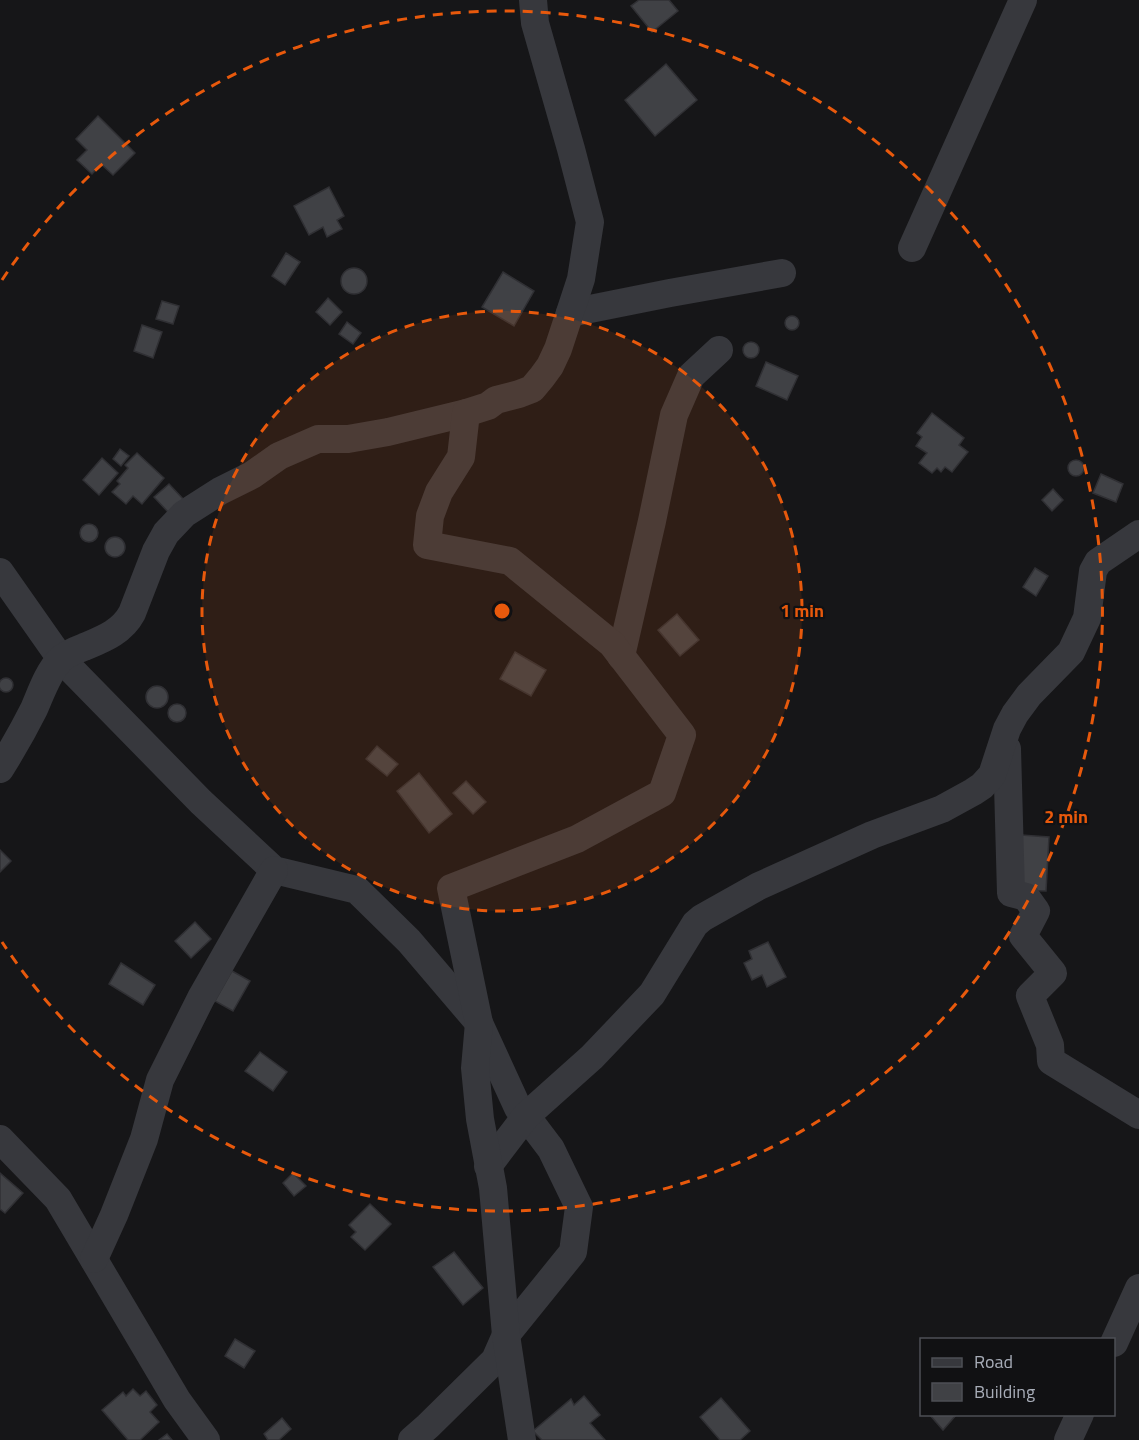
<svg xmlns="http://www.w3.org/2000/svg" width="1139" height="1440" font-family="'Titillium Web',sans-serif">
	<rect width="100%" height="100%" fill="#161618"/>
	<g fill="#404145" stroke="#303034" stroke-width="1.5">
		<polygon points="639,0 669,0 678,11 652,32 631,6"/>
		<polygon points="666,64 697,100 655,136 625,100"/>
		<polygon points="98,116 135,153 113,175 101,164 92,174 77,160 87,150 76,139"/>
		<polygon points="329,187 344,216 337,220 342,229 327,237 323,227 309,235 294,206"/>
		<polygon points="286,253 300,262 285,285 272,276"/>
		<circle cx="354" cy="281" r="13"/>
		<polygon points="503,272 534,291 514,326 482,307"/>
		<polygon points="328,298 342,312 330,325 316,312"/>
		<polygon points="162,301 179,306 173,324 156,319"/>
		<circle cx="792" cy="323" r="7"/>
		<polygon points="347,322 361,333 353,344 339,334"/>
		<polygon points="142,325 162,332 153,358 134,351"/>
		<circle cx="751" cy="350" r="8"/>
		<polygon points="766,362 798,376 787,400 756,386"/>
		<polygon points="932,413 964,438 959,445 968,452 952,472 945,467 941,472 937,468 932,473 919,463 927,453 916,446 922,437 917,433"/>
		<polygon points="120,449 129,456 121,466 113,459"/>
		<polygon points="137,453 164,478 142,504 133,496 126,504 112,492 120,484 117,481 128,468 125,465"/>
		<polygon points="102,458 118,473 99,495 83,480"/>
		<circle cx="1076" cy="468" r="8"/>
		<polygon points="1101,474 1123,484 1116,502 1093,493"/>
		<polygon points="169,484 184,500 169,513 154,497"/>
		<polygon points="1053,489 1063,500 1052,511 1042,500"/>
		<circle cx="89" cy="533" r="9"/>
		<circle cx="115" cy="547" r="10"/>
		<polygon points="1035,568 1048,576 1036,596 1023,587"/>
		<polygon points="677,614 699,640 680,656 658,630"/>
		<polygon points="515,652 546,670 531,696 500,679"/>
		<circle cx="6" cy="685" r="7"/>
		<circle cx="157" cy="697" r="11"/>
		<circle cx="177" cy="713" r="9"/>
		<polygon points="377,746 398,764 387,776 366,759"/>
		<polygon points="419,773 452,814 429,833 397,791"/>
		<polygon points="466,781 486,802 473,814 453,793"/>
		<polygon points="1021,835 1049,837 1046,891 1018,890"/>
		<polygon points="0,850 11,861 0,872"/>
		<polygon points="195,922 211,939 191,958 175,941"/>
		<polygon points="768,942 786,977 767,987 762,975 752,980 744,963 752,959 749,951"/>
		<polygon points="121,963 155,985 143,1005 109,984"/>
		<polygon points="232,971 250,981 233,1011 215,1001"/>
		<polygon points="260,1052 287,1072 273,1091 245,1071"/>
		<polygon points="0,1173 23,1193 5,1213 0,1209"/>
		<polygon points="293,1173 306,1186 294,1196 283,1183"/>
		<polygon points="370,1204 391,1224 365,1250 351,1237 356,1232 349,1225"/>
		<polygon points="454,1252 483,1288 463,1305 433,1267"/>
		<polygon points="235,1339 255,1351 244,1368 225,1356"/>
		<polygon points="133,1389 140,1396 146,1391 157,1405 150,1412 159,1422 140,1440 128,1440 102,1410 123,1392 126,1396"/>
		<polygon points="584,1396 600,1415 590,1423 605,1440 542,1440 533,1431 571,1399 574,1405"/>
		<polygon points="721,1398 750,1431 740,1440 720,1440 700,1417"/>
		<polygon points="929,1414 957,1414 943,1430"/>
		<polygon points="282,1418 291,1429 279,1440 268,1440 264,1434"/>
		<polygon points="167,1434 172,1440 159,1440"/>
	</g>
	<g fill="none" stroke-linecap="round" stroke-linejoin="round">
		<g stroke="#37383d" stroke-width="28">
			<polyline points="912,248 1023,0"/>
			<polyline points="570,313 670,293 782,273"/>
			<polyline points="0,572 61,659 201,802 274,870 357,890 409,941 479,1023 518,1108 526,1116 551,1149 579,1207 573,1252 506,1335 495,1360 428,1426 412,1440"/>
			<polyline points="621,656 652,521 674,415 691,376 719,350"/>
			<polyline points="1007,749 1011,893 1026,897 1036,911 1023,936 1053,973 1030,996 1050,1045 1051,1061 1139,1115"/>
			<path d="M0,769C12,750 24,729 34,709C41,693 48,672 60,660C66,654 76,650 84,647C103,639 122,632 132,613L156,551L166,533L184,514L220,491L252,475L279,456L318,439H348L388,432L466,413"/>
			<polyline points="0,1139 58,1199 177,1400 206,1440"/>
			<polyline points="488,1166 526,1116 592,1057 652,994 695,924 702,918 759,886 872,835 942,809 973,792 982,786 992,775 1007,729 1015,714 1029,695 1071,652 1087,618 1093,571 1098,562 1139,534"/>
			<polyline points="94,1259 114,1215 144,1139 160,1080 201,998 274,870"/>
			<polyline points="1114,1343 1139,1288"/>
			<polyline points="522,1440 506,1335 493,1188 480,1119 475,1068 479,1023 451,888 577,839 662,793 682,735 612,644 510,561 427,545 430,516 439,492 461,457 466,413 488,406 496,400 519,394 532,389 542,377 550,366 558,349 581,279 590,222 571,149 535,23 533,0"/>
			<polyline points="1068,1440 1080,1414"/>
		</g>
	</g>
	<circle cx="502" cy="611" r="300" fill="#e8590c" fill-opacity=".12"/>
	<g fill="none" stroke="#e8590c" stroke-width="3" stroke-dasharray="10 8">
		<circle cx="502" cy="611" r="300"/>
		<path d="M2 280A600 600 0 1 1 2 942"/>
	</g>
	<circle cx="502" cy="611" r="9" fill="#e8590c" stroke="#111113" stroke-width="3"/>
	<g font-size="18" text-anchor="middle" font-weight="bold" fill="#e8590c" stroke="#111113" stroke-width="4.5" stroke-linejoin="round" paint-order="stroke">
		<text x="802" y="617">1 min</text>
		<text x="1066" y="823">2 min</text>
	</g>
	<rect x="920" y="1338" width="195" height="78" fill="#111113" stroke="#4d4f55" stroke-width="1.5"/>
	<rect x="932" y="1358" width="30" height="9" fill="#37383d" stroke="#4d4f55" stroke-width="1.5"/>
	<text x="974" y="1368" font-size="18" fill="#a8adb8">Road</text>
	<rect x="932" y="1383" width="30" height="18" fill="#404145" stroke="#4d4f55" stroke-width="1.5"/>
	<text x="974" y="1398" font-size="18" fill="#a8adb8">Building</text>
</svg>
